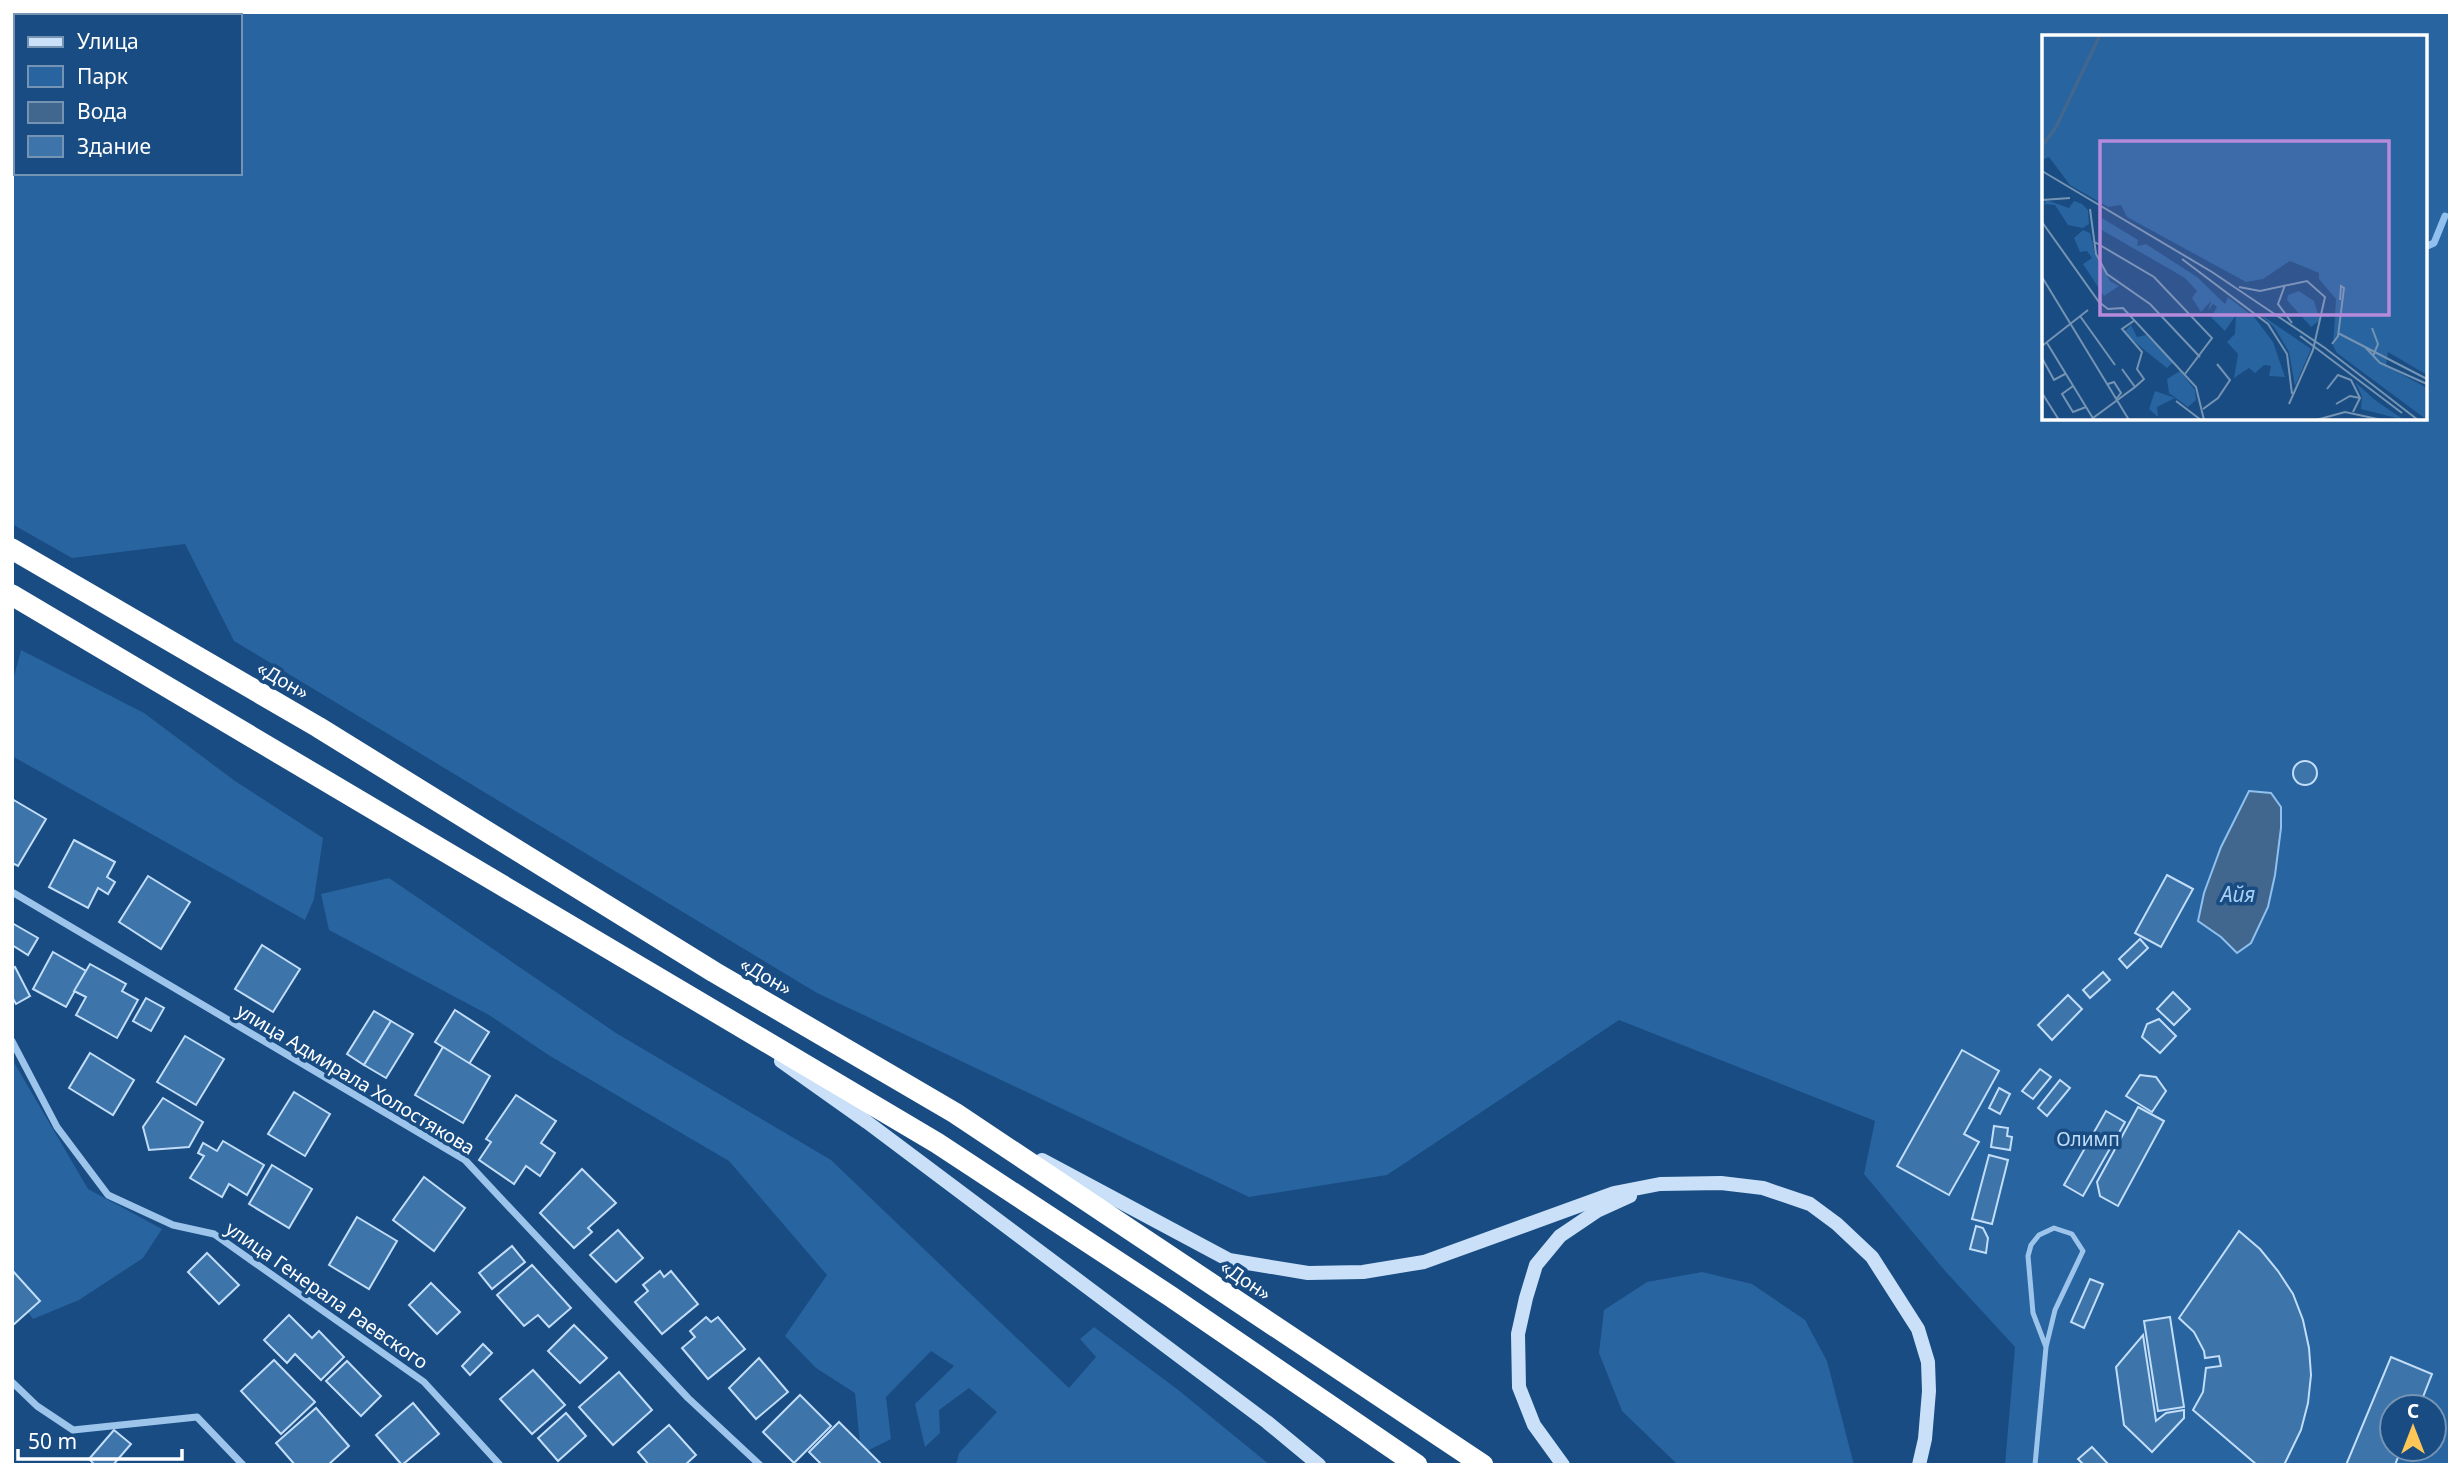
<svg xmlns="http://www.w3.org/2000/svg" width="2462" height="1477" font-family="'Noto Sans',sans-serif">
	<rect width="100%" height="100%" fill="#194c82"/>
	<g fill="#2864a0" fill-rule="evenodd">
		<path d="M12,12H2450V1465H2005L2015,1347L1946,1272L1864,1174L1875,1121L1619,1020L1387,1175L1249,1197L817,993L234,641L185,544L72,558L12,524ZM16,16H240V173H16ZM2044,37H2425V418H2044ZM2392,1407H2434V1449H2392Z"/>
		<polygon points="21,650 144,713 235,781 323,838 314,899 305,920 12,756 12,684"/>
		<polygon points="389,878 616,1033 831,1160 1069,1388 1096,1357 1080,1339 1094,1327 1177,1389 1270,1465 956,1465 959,1453 997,1412 969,1388 939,1410 940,1433 925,1447 915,1404 954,1366 931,1351 886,1397 891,1439 861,1454 855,1393 816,1368 785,1336 827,1275 729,1161 550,1056 489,1015 329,930 321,894"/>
		<polygon points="12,1059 88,1189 162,1229 143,1258 79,1300 33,1319 12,1291"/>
		<polygon points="1702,1272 1752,1284 1805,1320 1827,1361 1854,1465 1678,1465 1622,1411 1599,1353 1604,1310 1647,1282"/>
	</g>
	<polygon fill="#41678f" stroke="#8fc0ee" stroke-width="2" points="2249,791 2271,793 2281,807 2281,828 2275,875 2268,907 2251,943 2237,953 2221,937 2198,921 2204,893 2221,847"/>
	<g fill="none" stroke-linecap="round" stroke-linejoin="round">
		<polyline stroke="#8fc0ee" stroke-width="7" points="2425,247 2434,243 2445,216"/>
	</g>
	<g fill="#3d74aa" stroke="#c2ddf8" stroke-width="2">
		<circle cx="2305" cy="773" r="12"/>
		<polygon points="12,799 46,819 18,866 12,863"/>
		<polygon points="74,840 115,862 107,877 115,882 108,894 98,888 88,908 49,887"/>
		<polygon points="2167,875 2193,889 2161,947 2135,933"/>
		<polygon points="148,876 190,902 161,949 119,922"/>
		<polygon points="12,923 38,938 28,955 12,945"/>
		<polygon points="2140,939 2148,948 2127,968 2119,959"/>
		<polygon points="262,945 300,969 273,1012 235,989"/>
		<polygon points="53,952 86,971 66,1007 33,989"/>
		<polygon points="90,964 126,984 122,991 138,1000 117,1038 76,1015 86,997 74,991"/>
		<polygon points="15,967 30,996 16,1004 12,997 12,969"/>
		<polygon points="2103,972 2110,980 2090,998 2083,990"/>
		<polygon points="2173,992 2190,1009 2174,1025 2157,1009"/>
		<polygon points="2068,995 2082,1009 2052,1040 2038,1025"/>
		<polygon points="146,998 164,1008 151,1031 133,1021"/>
		<polygon points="455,1010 489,1032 469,1064 435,1042"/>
		<polygon points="374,1011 391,1021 364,1065 347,1054"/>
		<polygon points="2159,1019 2176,1036 2160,1053 2142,1037 2147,1024"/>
		<polygon points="391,1021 413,1034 386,1078 364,1065"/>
		<polygon points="185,1036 224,1059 196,1105 157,1082"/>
		<polygon points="443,1047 490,1076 463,1123 415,1095"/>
		<polygon points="1962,1050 1999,1071 1964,1134 1979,1142 1949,1195 1897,1166"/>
		<polygon points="90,1053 134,1080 113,1115 69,1088"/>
		<polygon points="2040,1069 2051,1077 2033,1099 2022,1091"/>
		<polygon points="2140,1075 2156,1077 2166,1091 2152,1112 2126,1096"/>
		<polygon points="2060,1080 2070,1088 2047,1116 2038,1108"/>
		<polygon points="1999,1088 2010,1094 2000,1114 1989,1108"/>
		<polygon points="294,1092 330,1114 305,1156 268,1134"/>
		<polygon points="516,1095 556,1121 541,1143 555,1153 540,1176 526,1166 514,1184 479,1160 491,1142 486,1139"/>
		<polygon points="163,1098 203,1122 189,1147 149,1150 143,1127"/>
		<polygon points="2138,1107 2164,1121 2118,1206 2100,1196 2097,1182"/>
		<polygon points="2106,1111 2125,1122 2083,1196 2064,1185"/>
		<polygon points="1994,1126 2008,1128 2007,1136 2012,1137 2010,1150 1991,1147"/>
		<polygon points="223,1141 264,1165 247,1195 229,1184 222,1197 190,1178 204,1156 198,1153 203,1143 217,1151"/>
		<polygon points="1989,1155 2008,1160 1992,1224 1972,1219"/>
		<polygon points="272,1165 312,1189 289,1228 249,1204"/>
		<polygon points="582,1169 616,1203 588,1228 592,1232 574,1248 540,1213"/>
		<polygon points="424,1177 465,1208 434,1251 393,1220"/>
		<polygon points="357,1217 397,1241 369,1289 329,1265"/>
		<polygon points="1976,1226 1983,1228 1988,1238 1986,1253 1970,1249"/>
		<polygon points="618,1230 643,1258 616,1282 590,1255"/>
		<polygon points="2239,1231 2260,1249 2278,1271 2293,1294 2303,1320 2309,1348 2311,1375 2308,1403 2301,1430 2284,1465 2257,1465 2193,1410 2203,1392 2206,1368 2221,1366 2219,1356 2205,1358 2204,1351 2194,1332 2179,1318"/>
		<polygon points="512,1246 525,1262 492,1289 479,1273"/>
		<polygon points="207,1253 239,1285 219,1304 188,1272"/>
		<polygon points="532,1265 571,1308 549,1327 538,1315 524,1326 497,1295"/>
		<polygon points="12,1270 40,1301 12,1326"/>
		<polygon points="660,1271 664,1277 671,1271 698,1304 662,1334 635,1302 648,1291 643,1285"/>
		<polygon points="2090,1279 2103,1284 2084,1328 2071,1322"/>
		<polygon points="431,1283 460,1312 437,1334 409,1305"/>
		<polygon points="289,1315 312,1338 319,1331 344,1357 321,1380 295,1354 287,1363 264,1340"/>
		<polygon points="706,1317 711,1322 718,1317 745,1349 708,1379 682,1348 695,1337 690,1331"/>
		<polygon points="2170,1317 2184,1407 2158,1411 2144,1321"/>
		<polygon points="574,1325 607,1358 580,1383 548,1351"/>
		<polygon points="2143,1335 2156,1421 2166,1413 2184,1410 2184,1418 2152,1452 2124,1425 2116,1367"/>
		<polygon points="483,1344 492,1353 470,1375 462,1366"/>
		<polygon points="2391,1357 2432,1374 2419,1407 2392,1407 2392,1449 2401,1449 2395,1465 2346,1465"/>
		<polygon points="759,1358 788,1392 756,1419 729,1388"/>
		<polygon points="274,1360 315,1402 281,1434 241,1391"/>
		<polygon points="347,1361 381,1396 361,1416 326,1381"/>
		<polygon points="533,1370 565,1405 532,1434 500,1399"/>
		<polygon points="619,1372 652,1410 613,1445 579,1407"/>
		<polygon points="800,1395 831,1426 794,1463 763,1432"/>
		<polygon points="413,1403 439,1434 402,1465 376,1435"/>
		<polygon points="316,1408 349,1446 328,1465 295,1465 276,1443"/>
		<polygon points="566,1413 586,1436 558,1461 538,1438"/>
		<polygon points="839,1422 882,1465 822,1465 809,1452"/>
		<polygon points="669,1425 696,1455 685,1465 649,1465 638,1452"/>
		<polygon points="114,1430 131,1444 113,1465 95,1465 89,1459"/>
		<polygon points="2092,1447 2109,1465 2084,1465 2078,1459"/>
	</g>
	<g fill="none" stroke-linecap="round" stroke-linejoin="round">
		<polyline stroke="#9dc4eb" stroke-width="5" points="2035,1465 2046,1347 2055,1310 2083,1251 2072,1234 2054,1228 2039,1235 2031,1245 2028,1256 2033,1313 2046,1347"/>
		<g stroke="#9dc4eb" stroke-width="7">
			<polyline points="12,892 465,1160 688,1398 760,1465"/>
			<polyline points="12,1041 57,1127 108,1195 173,1225 214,1234 424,1382 500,1465"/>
			<polyline points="12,1382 37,1406 73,1430 197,1417 243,1465"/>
		</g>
		<g stroke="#c9e0f8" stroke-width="14">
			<polyline points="781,1061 867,1122 1267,1422 1319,1465"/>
			<polyline points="1042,1160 1229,1260 1308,1273 1363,1272 1424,1262 1614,1193 1660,1184 1721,1183 1763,1188 1810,1204 1837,1224 1872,1257 1918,1329 1928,1362 1929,1391 1925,1439 1919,1465"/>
			<polyline points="1563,1465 1534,1425 1519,1387 1518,1334 1526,1298 1536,1265 1560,1236 1597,1211 1630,1196"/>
		</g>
		<g stroke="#fff" stroke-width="21">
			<polyline points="12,549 318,727 714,972 955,1113 1483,1465"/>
			<polyline points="12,595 937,1143 1170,1296 1417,1465"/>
		</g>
	</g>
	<g text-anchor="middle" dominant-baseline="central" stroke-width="7" stroke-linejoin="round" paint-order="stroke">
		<g font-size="19" fill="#fff" stroke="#194c82">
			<text transform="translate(283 680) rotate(30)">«Дон»</text>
			<text transform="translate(766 976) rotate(30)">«Дон»</text>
			<text transform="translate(356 1079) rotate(31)">улица Адмирала Холостякова</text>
			<text transform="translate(1246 1280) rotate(34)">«Дон»</text>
			<text transform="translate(327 1295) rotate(35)">улица Генерала Раевского</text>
		</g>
		<g font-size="19" fill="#c2ddf8" stroke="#194c82">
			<text x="2088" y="1139">Олимп</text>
		</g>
		<g font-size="21" font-style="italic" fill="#a8cef3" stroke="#194c82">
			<text x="2238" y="894">Айя</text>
		</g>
	</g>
	<g transform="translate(2042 35)">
		<rect width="385" height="385" fill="#194c82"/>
		<path d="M0,0H385V340L346,317L344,331L385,353V385L295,318L291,311L294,264L277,244V238L248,226L221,244L204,247L85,182L79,170L66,172L28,150L7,122L0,125ZM4,165L27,173L32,166L40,169L46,175L47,189L41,193L26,190L13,170L3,169L0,175ZM60,183L96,205L95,211L104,209L155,242L183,269L186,262L213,283L231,307L243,342L227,341L229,331L222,330L213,338L207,333L192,343L196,319L185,307L193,299L194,280L183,296L169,282L175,272L171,269L166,276L169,266L159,277L150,263L155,256L143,243L58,194ZM41,195L48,198L53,219L68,246L77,251L62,261L41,229L50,223L45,216L38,217L32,203ZM257,256L272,266L278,285L269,292L245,265L246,260ZM215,277L269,314L253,351L247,317L232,292ZM89,290L95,302L104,300L131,327L125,333L101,314L82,297ZM138,336L153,355L154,365L146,372L127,358L125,344ZM313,347L333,365L362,385L319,374L320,361ZM113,356L133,363L115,372L116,382L107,374Z" fill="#2864a0"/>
		<path fill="none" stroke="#41678f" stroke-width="3.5" d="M0,111L14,92L58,0"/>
		<path fill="none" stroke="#7594b4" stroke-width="2" d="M0,136L170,237L283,313L376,385M0,165L28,163M48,174L54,219L65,239L108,269L158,322M0,187L57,267L66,274L81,273L154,352L162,385M51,206L112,242L170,303L143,339M140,224L226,289L245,319L250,359M0,242L87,385M243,250L236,269L250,288M197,252L218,256L265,246L283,262L271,315L247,369M38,281L73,330M330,293L336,309L331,321M296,298L385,344M258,301L360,378M5,308L52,385M290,309L296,301L302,253L299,251L298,265M0,311L46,275M323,312L338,328L385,349M0,323L12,345L23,339M66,349L72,347L79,358L75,363M31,351L20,359L31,377L44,372M93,352L102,344L95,334L100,317L80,294L93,285M285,354L296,340L309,345L318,363L311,377M0,358L17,385M134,366L159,385M294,369L308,361L318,363M161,374L176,363L188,345L175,329M51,383L93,352L80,334M274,385L303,377L340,385"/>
		<path fill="#b68bdc" fill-opacity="0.15" stroke="#b68bdc" stroke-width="3.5" d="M58,106H347V280H58Z"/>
		<rect width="385" height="385" fill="none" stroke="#fff" stroke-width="3.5"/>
	</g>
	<rect width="2462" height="1477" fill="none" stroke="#ffffff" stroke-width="28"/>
	<rect x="14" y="14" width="228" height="161" fill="#194c82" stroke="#7594b4" stroke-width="2"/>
	<rect x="28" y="37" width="35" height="10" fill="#c9e0f8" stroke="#7594b4" stroke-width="2"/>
	<text x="77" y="49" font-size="21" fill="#ffffff">Улица</text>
	<rect x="28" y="66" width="35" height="21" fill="#2864a0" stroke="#7594b4" stroke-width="2"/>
	<text x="77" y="84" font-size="21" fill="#ffffff">Парк</text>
	<rect x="28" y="102" width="35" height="21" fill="#41678f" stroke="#7594b4" stroke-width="2"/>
	<text x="77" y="119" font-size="21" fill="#ffffff">Вода</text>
	<rect x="28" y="136" width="35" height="21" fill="#3d74aa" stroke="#7594b4" stroke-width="2"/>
	<text x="77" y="154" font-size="21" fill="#ffffff">Здание</text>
	<g transform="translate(2413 1428)"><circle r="33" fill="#194c82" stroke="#7594b4" stroke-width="2"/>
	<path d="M0-5L12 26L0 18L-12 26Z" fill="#ffc658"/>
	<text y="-10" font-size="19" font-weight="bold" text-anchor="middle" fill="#ffffff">С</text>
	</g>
	<path d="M18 1449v10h164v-10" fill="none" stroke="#ffffff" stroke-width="3.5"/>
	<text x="28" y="1449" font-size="21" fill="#ffffff" stroke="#194c82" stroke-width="5" paint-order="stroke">50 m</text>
</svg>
